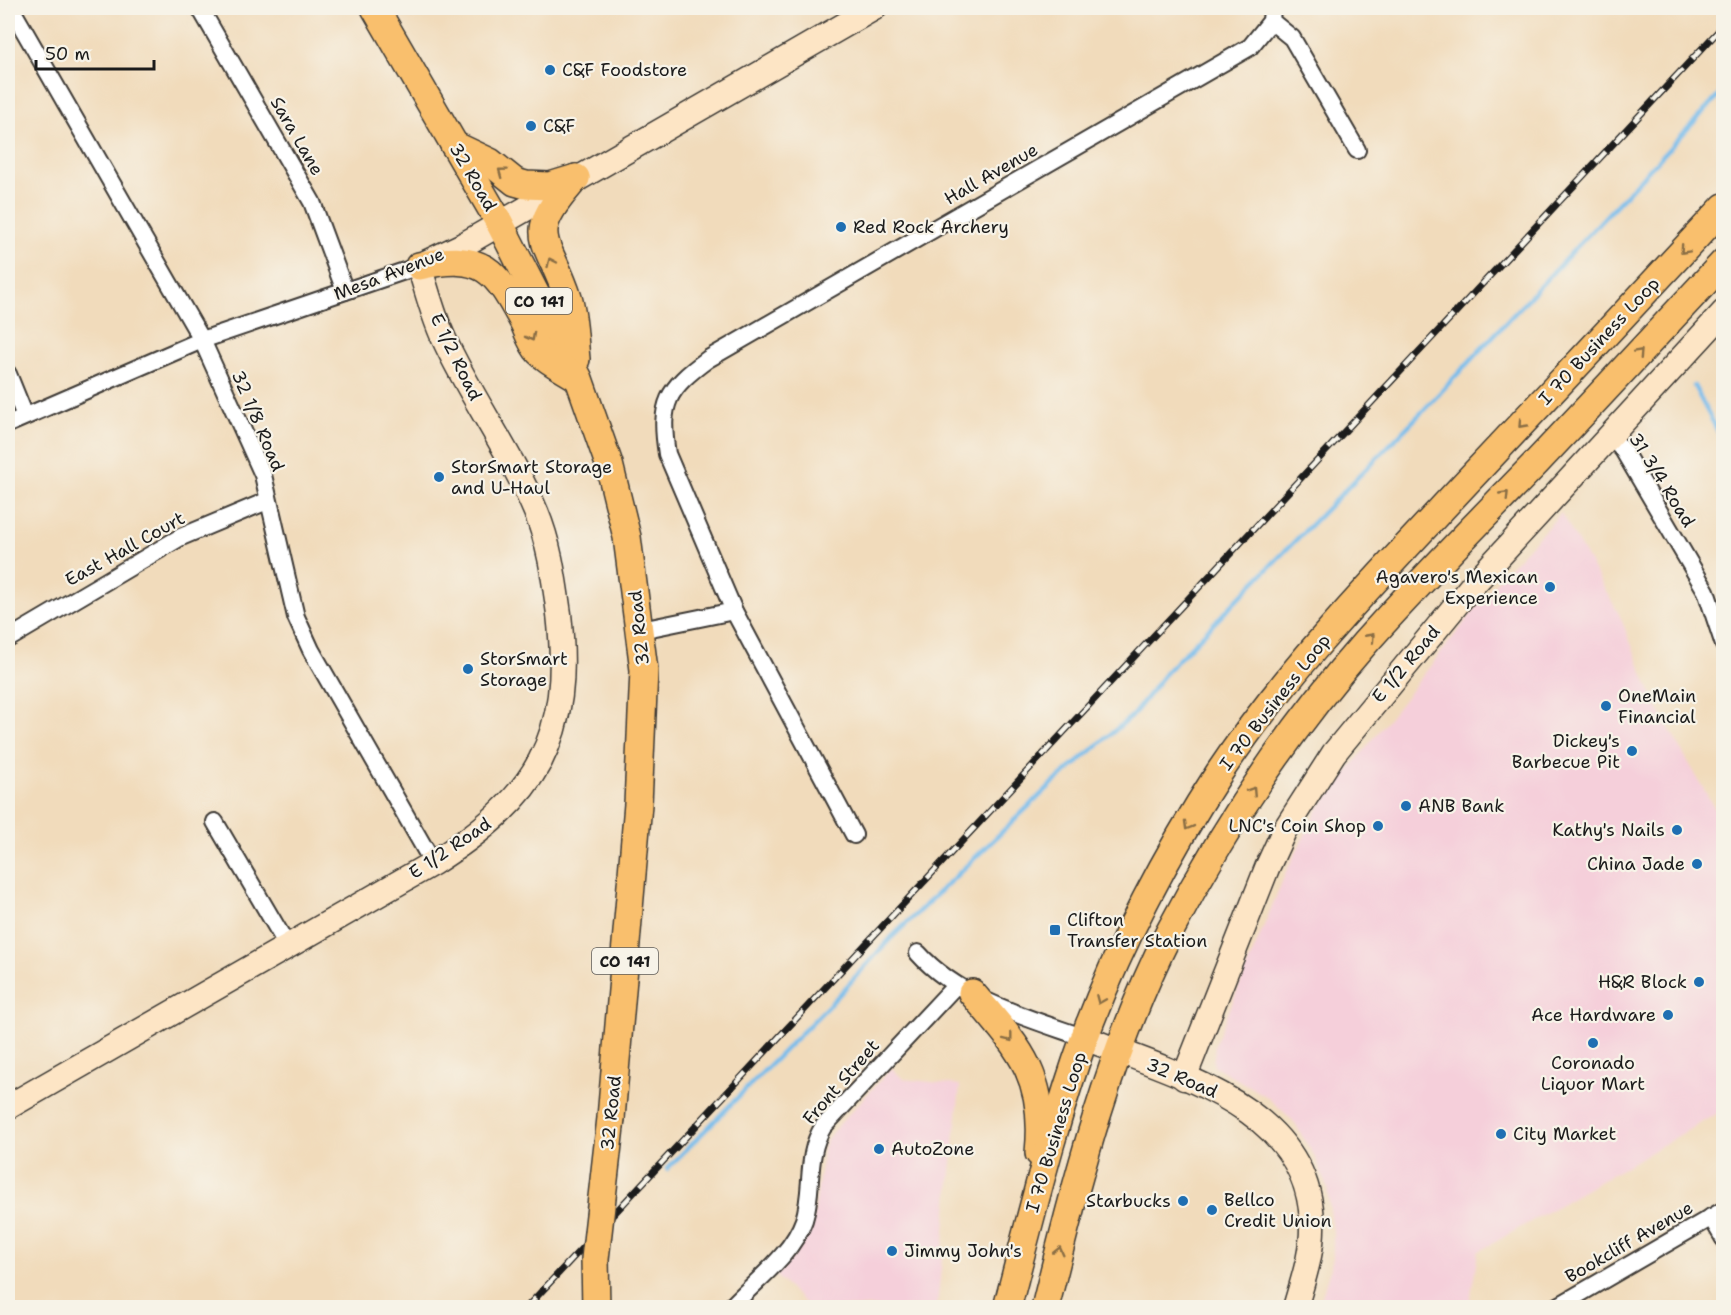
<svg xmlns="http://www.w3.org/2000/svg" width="1731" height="1315" font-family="'Shantell Sans',sans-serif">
	<rect width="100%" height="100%" fill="#f7f3e8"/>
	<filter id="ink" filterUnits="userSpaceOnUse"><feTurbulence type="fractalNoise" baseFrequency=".0167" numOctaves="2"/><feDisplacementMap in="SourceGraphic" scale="12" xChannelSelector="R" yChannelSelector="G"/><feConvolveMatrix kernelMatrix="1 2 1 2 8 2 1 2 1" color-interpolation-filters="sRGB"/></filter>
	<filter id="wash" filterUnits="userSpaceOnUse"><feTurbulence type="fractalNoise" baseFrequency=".008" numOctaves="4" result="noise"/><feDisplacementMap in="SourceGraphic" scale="24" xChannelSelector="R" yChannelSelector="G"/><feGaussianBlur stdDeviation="1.35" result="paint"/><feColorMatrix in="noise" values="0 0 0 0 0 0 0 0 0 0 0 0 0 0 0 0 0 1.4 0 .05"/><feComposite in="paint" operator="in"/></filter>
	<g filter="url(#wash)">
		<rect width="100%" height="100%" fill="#f1dbbb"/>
		<g fill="#f5cfda">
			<polygon points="1561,513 1619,614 1657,707 1723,823 1723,1110 1478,1252 1469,1307 1319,1307 1333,1258 1333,1231 1327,1188 1318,1163 1294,1122 1285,1113 1267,1097 1213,1065 1215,1045 1286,872 1318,809 1501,576"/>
			<polygon points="892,1068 903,1079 960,1085 937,1307 809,1307 776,1276 801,1247 814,1216 824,1145 832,1132"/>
		</g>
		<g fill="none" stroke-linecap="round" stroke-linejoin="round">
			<g stroke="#75bcec" stroke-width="4.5">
				<polyline points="1694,386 1724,443"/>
				<polyline points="667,1169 836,998 891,938 1051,785 1133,715 1167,671 1421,413 1724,90"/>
			</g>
		</g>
	</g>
	<g filter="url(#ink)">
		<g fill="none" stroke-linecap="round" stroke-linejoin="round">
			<defs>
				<g id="street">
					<polyline points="11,8 202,340 263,475 296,617 311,650 433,863"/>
					<polyline points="200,8 312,202 345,291"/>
					<polyline points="1271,21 1292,38 1357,150"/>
					<polyline points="8,374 25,416"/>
					<polyline points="8,424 202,340 419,266"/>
					<polyline points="1609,435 1623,450 1706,591 1724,645"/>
					<polyline points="641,630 734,611"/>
					<polyline points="8,639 181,537 267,501"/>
					<polyline points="215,822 287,945"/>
					<path d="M854,835L734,611L667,454C659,403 667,389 708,359L1250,47L1271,21L1272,8"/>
					<path d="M918,953C959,999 1028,1018 1085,1038"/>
					<polyline points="1711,1217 1724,1239"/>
					<path d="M730,1308C755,1281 792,1255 804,1220C814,1189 805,1156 823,1127L956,985"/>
					<polyline points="1555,1308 1724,1210"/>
				</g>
				<g id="secondary">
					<path d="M1085,1038C1174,1074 1309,1106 1312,1223C1313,1252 1303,1280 1295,1308"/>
					<polyline points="1184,1078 1267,868 1284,831 1334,753 1470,588 1724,312"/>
					<path d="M8,1107L433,863C537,797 573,739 559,614C554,579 550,545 536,512C511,452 471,398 444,339C433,316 427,290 419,266L463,245L874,8"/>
				</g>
				<g id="primary">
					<polyline points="375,8 499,222 579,379 609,464 627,537 644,670 638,804 611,1118"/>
					<polyline points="454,145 490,162 515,182 526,185 550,186 576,178"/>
					<path d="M576,178C522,238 548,236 568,298C574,317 574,340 576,359"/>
					<path d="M419,266C484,252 495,269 524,323C528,332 532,345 539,352C549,362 566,370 578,378"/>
					<path d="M972,993C1019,1048 1047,1076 1039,1153"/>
					<path d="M1007,1308C1031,1217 1053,1124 1085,1036C1118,947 1167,853 1219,773C1288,669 1377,578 1462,487C1550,394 1637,301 1724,207"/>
					<path d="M1045,1308C1076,1181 1110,1050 1169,933C1223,829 1288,731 1365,643C1420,581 1479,522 1536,463C1599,397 1661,329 1724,262"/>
				</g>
			</defs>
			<use href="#street" stroke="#3c3934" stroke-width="20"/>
			<use href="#secondary" stroke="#3c3934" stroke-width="27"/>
			<use href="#primary" stroke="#3c3934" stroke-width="30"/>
			<use href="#street" stroke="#fff" stroke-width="16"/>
			<use href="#secondary" stroke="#fde5c5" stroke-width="24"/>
			<use href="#primary" stroke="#f9bf6d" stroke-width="27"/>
			<defs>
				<polyline id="rail" points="526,1308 1724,25"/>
			</defs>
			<use href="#rail" stroke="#1c1c1c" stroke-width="7"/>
			<use href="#rail" stroke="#f7f3e8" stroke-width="4.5" stroke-dasharray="14" stroke-linecap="butt"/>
			<defs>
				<polyline id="primary-bridge" points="596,1308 595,1259 611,1118"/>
			</defs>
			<use href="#primary-bridge" stroke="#3c3934" stroke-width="30" stroke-linecap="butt"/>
			<use href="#primary-bridge" stroke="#f9bf6d" stroke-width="27"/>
		</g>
		<defs><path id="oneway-chevron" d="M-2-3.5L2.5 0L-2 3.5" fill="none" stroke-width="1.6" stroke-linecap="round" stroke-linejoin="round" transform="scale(1.5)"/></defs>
		<g stroke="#8a6e44">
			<use href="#oneway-chevron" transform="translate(502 172) rotate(-143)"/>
			<use href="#oneway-chevron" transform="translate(1684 250) rotate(133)"/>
			<use href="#oneway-chevron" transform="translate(551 262) rotate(-115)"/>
			<use href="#oneway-chevron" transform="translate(531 337) rotate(62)"/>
			<use href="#oneway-chevron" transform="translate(1639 353) rotate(-47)"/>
			<use href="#oneway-chevron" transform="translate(1522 424) rotate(133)"/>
			<use href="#oneway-chevron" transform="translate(1505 495) rotate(-46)"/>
			<use href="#oneway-chevron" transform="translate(1371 637) rotate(-48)"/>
			<use href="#oneway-chevron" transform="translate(1252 791) rotate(-57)"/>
			<use href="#oneway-chevron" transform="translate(1188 826) rotate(120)"/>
			<use href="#oneway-chevron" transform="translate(1100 1000) rotate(113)"/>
			<use href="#oneway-chevron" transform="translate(1009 1038) rotate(52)"/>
			<use href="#oneway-chevron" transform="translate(1059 1251) rotate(-76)"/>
		</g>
	</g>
	<g fill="#1f6fb2" stroke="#f7f3e8" stroke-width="2">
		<circle cx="550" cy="70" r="6"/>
		<circle cx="531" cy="126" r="6"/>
		<circle cx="841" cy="227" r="6"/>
		<circle cx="439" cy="477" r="6"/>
		<circle cx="1550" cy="587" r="6"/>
		<circle cx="468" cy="669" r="6"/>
		<circle cx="1606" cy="706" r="6"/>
		<circle cx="1632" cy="751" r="6"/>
		<circle cx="1406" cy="806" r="6"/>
		<circle cx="1378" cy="826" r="6"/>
		<circle cx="1677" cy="830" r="6"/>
		<circle cx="1697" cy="864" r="6"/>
		<rect x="1049" y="924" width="12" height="12" rx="3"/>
		<circle cx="1699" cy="982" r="6"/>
		<circle cx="1668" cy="1015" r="6"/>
		<circle cx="1593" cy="1043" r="6"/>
		<circle cx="1501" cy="1134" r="6"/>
		<circle cx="879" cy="1149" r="6"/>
		<circle cx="1183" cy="1201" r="6"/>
		<circle cx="1212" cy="1210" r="6"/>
		<circle cx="892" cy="1251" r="6"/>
	</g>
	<g text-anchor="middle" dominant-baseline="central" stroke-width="4.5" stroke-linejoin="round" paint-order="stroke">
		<g fill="#f7f3e8" stroke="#5e5c59" stroke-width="1.5">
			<rect x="506" y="288" width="66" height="26" rx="4.5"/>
			<rect x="592" y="948" width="66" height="26" rx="4.5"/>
		</g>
		<g font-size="16" font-weight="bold" fill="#1c1c1c">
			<text x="539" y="301">CO 141</text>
			<text x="625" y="961">CO 141</text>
		</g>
		<g font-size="18" fill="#1c1c1c" stroke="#f7f3e8" text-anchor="start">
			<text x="562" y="70">C&amp;F Foodstore</text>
			<text x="543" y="126">C&amp;F</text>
			<text x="853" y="227">Red Rock Archery</text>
			<text x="451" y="467">StorSmart Storage<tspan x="451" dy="21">and U-Haul</tspan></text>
			<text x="1538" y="577" text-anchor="end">Agavero's Mexican<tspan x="1538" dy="21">Experience</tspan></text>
			<text x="480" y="659">StorSmart<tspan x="480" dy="21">Storage</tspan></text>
			<text x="1618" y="696">OneMain<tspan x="1618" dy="21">Financial</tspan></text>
			<text x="1620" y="741" text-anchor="end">Dickey's<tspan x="1620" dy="21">Barbecue Pit</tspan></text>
			<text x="1418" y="806">ANB Bank</text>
			<text x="1366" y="826" text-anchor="end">LNC's Coin Shop</text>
			<text x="1665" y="830" text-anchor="end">Kathy's Nails</text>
			<text x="1685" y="864" text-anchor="end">China Jade</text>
			<text x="1067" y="920">Clifton<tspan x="1067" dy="21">Transfer Station</tspan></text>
			<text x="1687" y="982" text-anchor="end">H&amp;R Block</text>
			<text x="1656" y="1015" text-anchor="end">Ace Hardware</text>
			<text x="1593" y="1063" text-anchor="middle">Coronado<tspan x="1593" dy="21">Liquor Mart</tspan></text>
			<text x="1513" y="1134">City Market</text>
			<text x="891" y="1149">AutoZone</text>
			<text x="1224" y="1200">Bellco<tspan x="1224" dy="21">Credit Union</tspan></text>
			<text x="1171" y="1201" text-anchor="end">Starbucks</text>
			<text x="904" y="1251">Jimmy John's</text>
		</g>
		<g font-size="18" fill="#1c1c1c" stroke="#f7f3e8">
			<text transform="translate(297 136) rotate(60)">Sara Lane</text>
			<text transform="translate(991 174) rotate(-30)">Hall Avenue</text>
			<text transform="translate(473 177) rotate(60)">32 Road</text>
			<text transform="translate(389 274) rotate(-21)">Mesa Avenue</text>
			<text transform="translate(1599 341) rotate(-47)">I 70 Business Loop</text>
			<text transform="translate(456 357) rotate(64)">E 1/2 Road</text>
			<text transform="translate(258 421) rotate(67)">32 1/8 Road</text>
			<text transform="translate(1662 480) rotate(58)">31 3/4 Road</text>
			<text transform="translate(125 549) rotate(-29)">East Hall Court</text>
			<text transform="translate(639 628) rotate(-96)">32 Road</text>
			<text transform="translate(1406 664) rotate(-50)">E 1/2 Road</text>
			<text transform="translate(1275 702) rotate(-52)">I 70 Business Loop</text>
			<text transform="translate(450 848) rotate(-34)">E 1/2 Road</text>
			<text transform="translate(1182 1078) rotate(23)">32 Road</text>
			<text transform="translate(841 1082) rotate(-49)">Front Street</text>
			<text transform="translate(611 1113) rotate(-84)">32 Road</text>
			<text transform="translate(1056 1132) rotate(-73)">I 70 Business Loop</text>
			<text transform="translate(1629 1242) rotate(-30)">Bookcliff Avenue</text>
		</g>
	</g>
	<rect width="1731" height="1315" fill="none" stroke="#f7f3e8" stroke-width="30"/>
	<path d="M36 60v9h118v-9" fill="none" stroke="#1c1c1c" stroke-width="3"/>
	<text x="45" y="60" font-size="18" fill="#1c1c1c" stroke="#f7f3e8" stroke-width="4.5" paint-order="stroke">50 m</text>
</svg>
